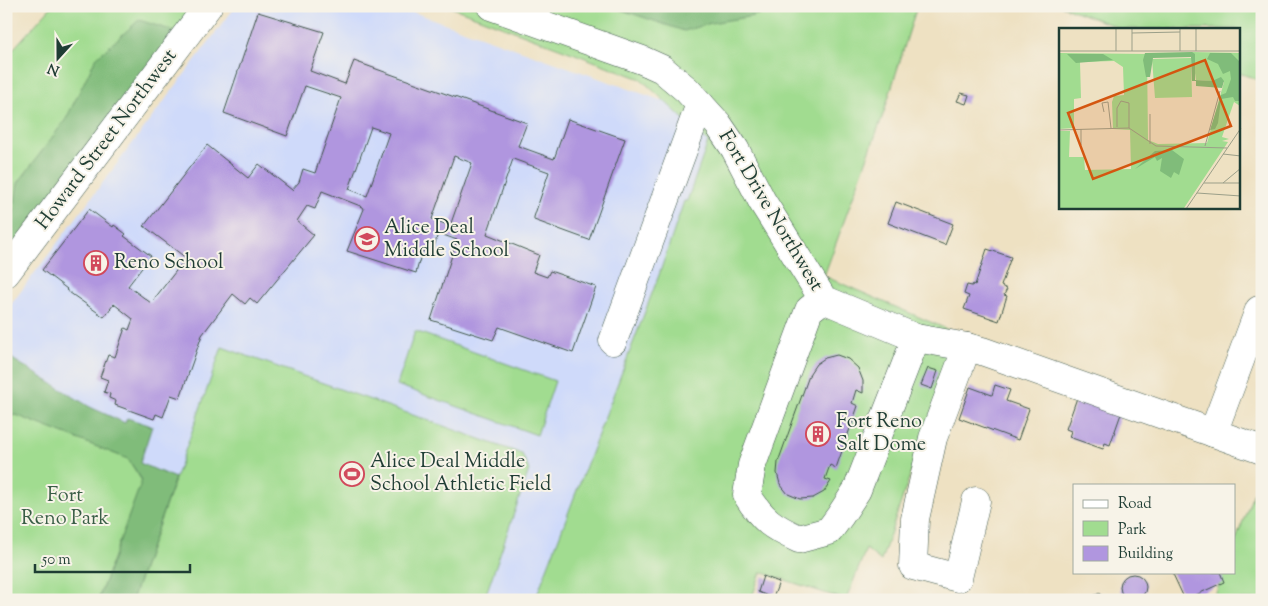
<svg xmlns="http://www.w3.org/2000/svg" width="1268" height="606" font-family="'Sorts Mill Goudy',serif">
	<rect width="100%" height="100%" fill="#f7f3e8"/>
	<filter id="ink" filterUnits="userSpaceOnUse"><feTurbulence type="fractalNoise" baseFrequency=".02" numOctaves="2"/><feDisplacementMap in="SourceGraphic" scale="10" xChannelSelector="R" yChannelSelector="G"/><feConvolveMatrix kernelMatrix="1 2 1 2 8 2 1 2 1" color-interpolation-filters="sRGB"/></filter>
	<filter id="wash" filterUnits="userSpaceOnUse"><feTurbulence type="fractalNoise" baseFrequency=".0096" numOctaves="4" result="noise"/><feDisplacementMap in="SourceGraphic" scale="20" xChannelSelector="R" yChannelSelector="G"/><feGaussianBlur stdDeviation="1.12" result="paint"/><feColorMatrix in="noise" values="0 0 0 0 0 0 0 0 0 0 0 0 0 0 0 0 0 1.4 0 .05"/><feComposite in="paint" operator="in"/></filter>
	<g filter="url(#wash)">
		<rect width="100%" height="100%" fill="#eee1c2"/>
		<polygon fill="#cfdafa" points="236,6 396,6 677,106 708,142 700,166 535,600 95,600 6,414 6,311"/>
		<g fill="#a1dc90" stroke="#608c62">
			<polygon points="52,6 196,6 6,253 6,57"/>
			<polygon points="448,6 917,6 884,112 824,276 958,334 881,561 866,549 846,600 761,572 751,600 535,600 659,275 684,201 687,201 708,142 641,79"/>
			<polygon points="1062,6 1262,6 1262,81 1239,73 1239,29 1122,29"/>
			<polygon points="415,331 555,381 537,435 397,385"/>
			<polygon points="222,347 522,454 529,470 484,600 132,600"/>
			<polygon points="6,414 10,416 15,414 128,459 142,481 98,600 6,600"/>
			<polygon points="1260,476 1262,477 1262,600 1213,600 1224,572 1234,572 1234,545"/>
		</g>
		<g fill="#80bc7a" stroke="#507c57">
			<polygon points="610,6 782,6 753,16 711,23 684,31"/>
			<polygon points="139,20 177,32 6,257 6,233 11,228 18,183 66,119 96,58"/>
			<polygon points="6,355 90,407 125,423 127,418 152,426 140,463 175,478 132,600 98,600 142,480 128,459 16,415 6,417"/>
		</g>
		<g id="blocks">
			<g fill="#b096df" fill-rule="evenodd">
				<path d="M258,12L324,32L310,71L345,84L354,61L527,123L518,146L554,159L568,119L625,139L589,240L534,220V217L549,172L513,159L487,234L539,255L533,272L547,277L550,271L596,287L573,353L499,327L493,340L431,320L457,240L438,233L432,255L422,251L416,273L347,251L364,209L363,207L322,191L315,209L307,206L297,221L314,235L257,304L250,298L245,304L233,294L202,335L180,398L171,395L163,417L156,414L154,419L115,405L116,401L109,398L110,394L104,392L108,380L100,377L108,355L115,357L125,328L129,330L133,319L114,304L104,317L66,290L67,289L42,270L89,209L113,227L114,225L126,234L124,236L151,256L128,286L151,303L186,258L144,226L207,145L248,178L259,164L292,190L299,182L303,169L315,173L341,98L305,86L287,136L224,113ZM371,127L389,133L367,196L349,189ZM454,156L472,163L450,226L432,219Z"/>
				<polygon points="961,93 969,95 966,104 957,101"/>
				<polygon points="896,202 953,224 945,245 888,223"/>
				<polygon points="987,249 1011,257 1001,286 1007,289 1004,295 1007,296 999,321 964,309 969,296 964,294 967,285 972,286 973,284 975,285"/>
				<polygon points="837,355 848,359 858,368 863,381 863,393 856,390 852,403 858,406 836,468 830,465 825,479 831,481 824,492 813,498 800,499 788,494 780,484 777,473 778,462 810,373 816,364 825,358"/>
				<polygon points="928,368 938,371 932,389 921,385"/>
				<polygon points="995,385 1010,390 1006,401 1029,409 1018,440 959,418 970,387 992,395"/>
				<polygon points="1078,395 1122,411 1110,445 1105,443 1103,449 1069,437 1071,431 1066,429"/>
				<polygon points="1172,572 1220,572 1224,582 1185,600"/>
				<circle cx="1133" cy="587" r="13"/>
				<polygon points="763,576 779,582 773,598 758,592"/>
				<polygon points="1100,593 1103,600 1084,600"/>
			</g>
		</g>
	</g>
	<g filter="url(#ink)">
		<use href="#blocks" fill-opacity="0" stroke="#3e5649" stroke-width="1"/>
		<g fill="none" stroke-linecap="round" stroke-linejoin="round">
			<defs>
				<g id="minor">
					<polyline points="491,6 642,60 662,69 687,90 718,124 735,149 762,201 823,299 916,338 967,347 982,351 1262,450"/>
					<polyline points="6,273 208,6"/>
					<path d="M823,299L809,310L752,465L747,495C763,521 773,527 799,539L829,531L840,516L857,490L916,338"/>
					<polyline points="613,341 700,104"/>
					<polyline points="967,347 933,438 915,519 913,566 958,578 976,501"/>
					<polyline points="1213,433 1259,310"/>
				</g>
			</defs>
			<use href="#minor" stroke="#3e5649" stroke-width="29"/>
			<use href="#minor" stroke="#fff" stroke-width="28"/>
		</g>
	</g>
	<defs>
		<symbol id="school-ring" viewBox="-11 -11 22 22"><circle r="9.5" fill="#f7f3e8" stroke="#d1495b" stroke-width="1.5"/><path d="M0-5L7-2L0 1L-7-2ZM-4 1L0 2.5L4 1V4Q0 6-4 4Z" fill="#d1495b"/></symbol>
		<symbol id="building-ring" viewBox="-11 -11 22 22"><circle r="9.5" fill="#f7f3e8" stroke="#d1495b" stroke-width="1.5"/><path d="M-4-6H4V6H1V3H-1V6H-4ZM-2.5-4.3h1.7v1.8h-1.7ZM.8-4.3h1.7v1.8H.8ZM-2.5-1h1.7V.8h-1.7ZM.8-1h1.7V.8H.8Z" fill="#d1495b"/></symbol>
		<symbol id="stadium-ring" viewBox="-11 -11 22 22"><circle r="9.5" fill="#f7f3e8" stroke="#d1495b" stroke-width="1.5"/><path d="M0-5a6.5 5 0 1 0 0 10a6.5 5 0 1 0 0-10ZM-3.5-1.8h7v3.6h-7Z" fill="#d1495b"/></symbol>
	</defs>
	<g fill-rule="evenodd">
		<use href="#school-ring" x="353" y="225" width="28" height="28"/>
		<use href="#building-ring" x="82" y="249" width="28" height="28"/>
		<use href="#building-ring" x="804" y="420" width="28" height="28"/>
		<use href="#stadium-ring" x="338" y="460" width="28" height="28"/>
	</g>
	<g text-anchor="middle" dominant-baseline="central" stroke-width="4" stroke-linejoin="round" paint-order="stroke">
		<g font-size="20" fill="#1f3d34" stroke="#f7f3e8">
			<text transform="translate(107 140) rotate(-53)">Howard Street Northwest</text>
			<text transform="translate(770 211) rotate(59)">Fort Drive Northwest</text>
		</g>
		<g font-size="20" fill="#1f3d34" stroke="#f7f3e8" text-anchor="start">
			<text x="384" y="228">Alice Deal<tspan x="384" dy="23">Middle School</tspan></text>
			<text x="114" y="263">Reno School</text>
			<text x="836" y="422">Fort Reno<tspan x="836" dy="23">Salt Dome</tspan></text>
			<text x="370" y="462">Alice Deal Middle<tspan x="370" dy="23">School Athletic Field</tspan></text>
		</g>
		<g font-size="20" fill="#395d46" stroke="#f7f3e8">
			<text x="65" y="496">Fort<tspan x="65" dy="23">Reno Park</tspan></text>
		</g>
	</g>
	<g transform="translate(1059 28)">
		<rect width="181" height="181" fill="#eee1c2"/>
		<path d="M133,24L181,25V78L175,74L163,109L170,111L163,113L169,114L125,180L0,181V103H11L10,129H25L26,142L72,141L71,102L54,101L53,74L55,68L65,67L64,39L55,33L21,34L22,70L15,71V100L0,101V25L88,26L89,112L99,116L148,115L165,54L137,52ZM132,30L133,69L96,70L93,31Z" fill="#a1dc90"/>
		<path d="M133,24L136,26V52L153,53L162,49L165,53L163,60L137,58V53H133L132,29L94,30L91,49H87L84,32L86,25ZM151,25H172L181,34V73H176L174,69L162,71L159,95L156,101L151,102L162,67L167,65L172,51L171,43L164,46L159,36L148,31ZM8,26H44L54,32L17,35ZM113,122L125,131L120,147L115,144L112,150L101,143L103,130L98,133L96,129L76,141L96,123Z" fill="#80bc7a"/>
		<path fill="none" stroke="#9b9f89" stroke-width="1" d="M73,0V23M137,0V23M73,5L121,4M0,23H182M57,23V0M121,23V0M45,84L43,75L49,74L52,100M91,86V116M58,99V80L62,73L70,75V100M22,101V117M0,102L70,100L97,118L168,120M146,118L161,63M164,126L182,128M145,155H182M164,155L182,140M138,165L182,168M127,181L182,100"/>
		<path fill="#d45610" fill-opacity="0.15" stroke="#d45610" stroke-width="2.5" d="M146,32L172,98L34,151L9,85Z"/>
		<rect width="181" height="181" fill="none" stroke="#1f3d34" stroke-width="2.5"/>
	</g>
	<rect width="1268" height="606" fill="none" stroke="#f7f3e8" stroke-width="25"/>
	<rect x="1073" y="484" width="162" height="90" fill="#f7f3e8" stroke="#a1aaa0"/>
	<rect x="1083" y="500" width="25" height="8" fill="#ffffff" stroke="#a1aaa0"/>
	<text x="1118" y="508" font-size="15" fill="#1f3d34">Road</text>
	<rect x="1083" y="521" width="25" height="15" fill="#a1dc90" stroke="#a1aaa0"/>
	<text x="1118" y="534" font-size="15" fill="#1f3d34">Park</text>
	<rect x="1083" y="546" width="25" height="15" fill="#b096df" stroke="#a1aaa0"/>
	<text x="1118" y="558" font-size="15" fill="#1f3d34">Building</text>
	<g transform="translate(58 58) rotate(201)" stroke="#f7f3e8" stroke-width="4" paint-order="stroke">
	<path d="M0-4L9 19L0 12L-9 19Z" fill="#1f3d34"/>
	<text y="-8" font-size="14" font-weight="bold" text-anchor="middle" fill="#1f3d34">N</text>
	</g>
	<path d="M35 564v8h155v-8" fill="none" stroke="#1f3d34" stroke-width="2.5"/>
	<text x="42" y="564" font-size="15" fill="#1f3d34" stroke="#f7f3e8" stroke-width="4" paint-order="stroke">50 m</text>
</svg>
